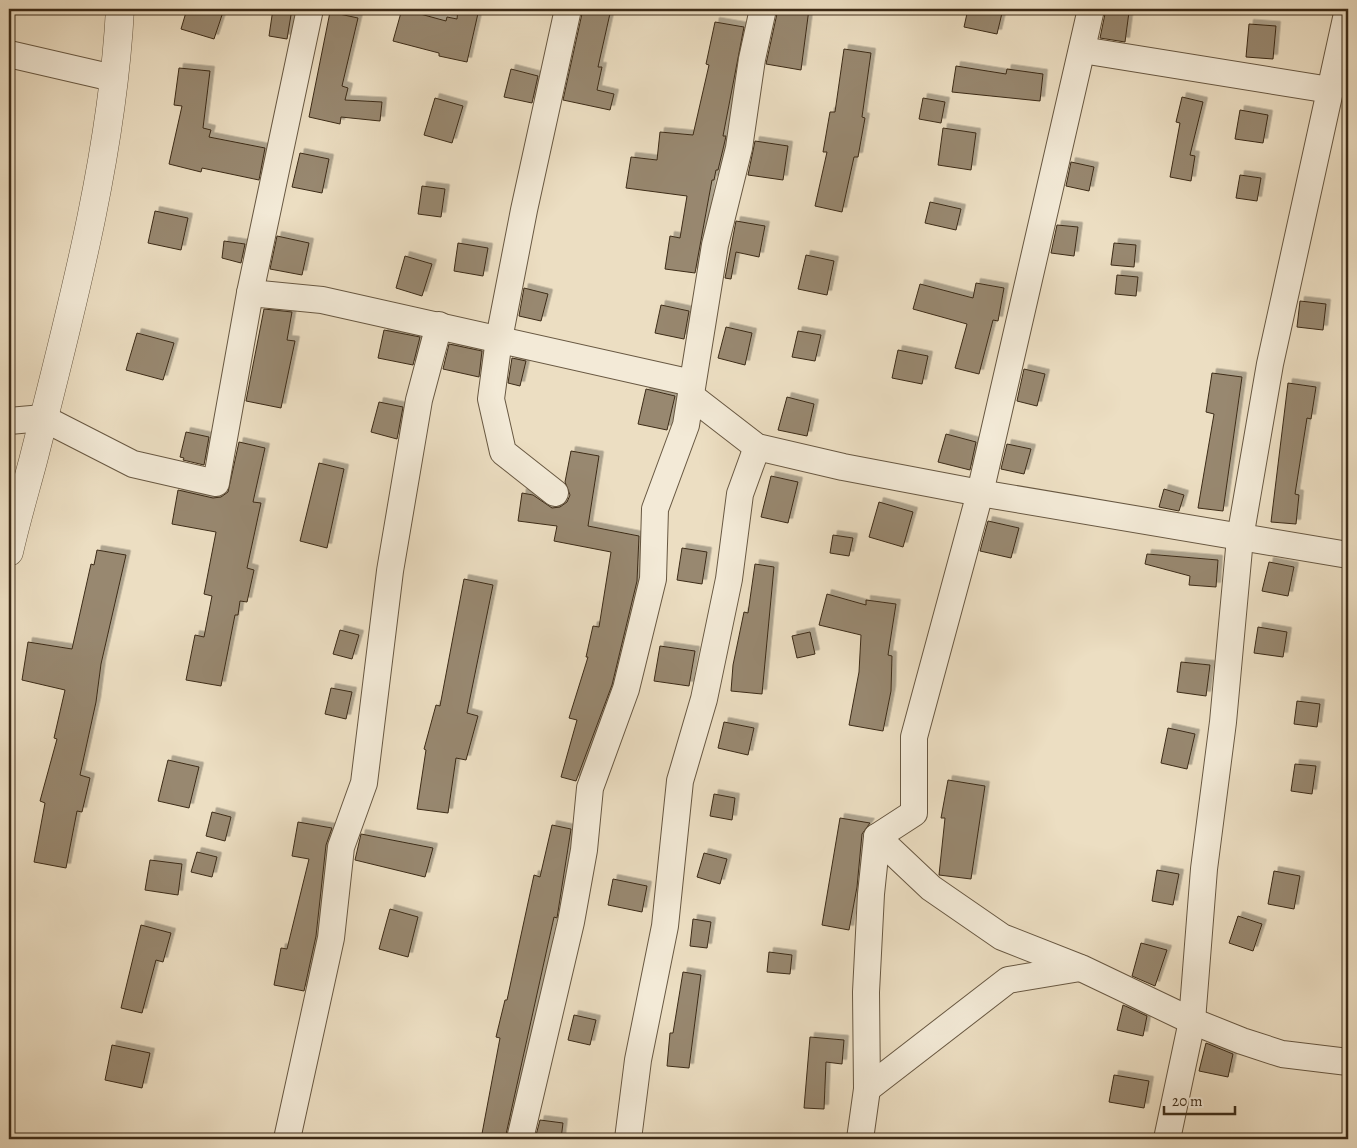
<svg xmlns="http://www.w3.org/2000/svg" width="1357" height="1148" font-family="Alegreya,serif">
	<defs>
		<filter id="shadow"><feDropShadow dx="4.5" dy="-4.5" stdDeviation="0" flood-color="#0004"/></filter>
	</defs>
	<rect width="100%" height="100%" fill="#ecdec2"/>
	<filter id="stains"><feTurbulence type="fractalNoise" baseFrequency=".004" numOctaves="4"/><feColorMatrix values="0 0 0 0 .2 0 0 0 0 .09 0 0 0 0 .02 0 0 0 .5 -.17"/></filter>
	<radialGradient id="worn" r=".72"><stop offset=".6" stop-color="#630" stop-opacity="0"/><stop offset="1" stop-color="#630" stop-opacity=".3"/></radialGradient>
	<g fill="#988870" stroke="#3c2b17" filter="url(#shadow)">
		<polygon points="187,9 224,9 214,39 181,29"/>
		<polygon points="273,9 292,9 287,39 269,36"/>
		<polygon points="402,9 446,21 447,17 457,19 458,9 479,9 467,62 439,56 439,53 393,41"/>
		<polygon points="583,9 611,9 598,67 602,67 597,90 614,94 610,110 563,100"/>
		<polygon points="778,9 809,9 801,70 766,64"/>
		<polygon points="968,9 1003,9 997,34 964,27"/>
		<polygon points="1106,9 1129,12 1125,42 1100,38"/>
		<polygon points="330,12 358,18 342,86 348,88 345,100 382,102 380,121 341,117 340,124 309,117"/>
		<polygon points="715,22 744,27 723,136 726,136 724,145 718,170 716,170 714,180 712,180 695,273 665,269 670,236 680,238 687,196 626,188 631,157 657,160 660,132 693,135 709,65 706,64"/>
		<polygon points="1249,24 1276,26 1273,59 1246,57"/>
		<polygon points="844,49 871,53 862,117 865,118 858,157 854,157 842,212 815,206 827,152 823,152 830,112 835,112"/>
		<polygon points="956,66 1006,74 1007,69 1043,74 1040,101 952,92"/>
		<polygon points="179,68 210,71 203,128 211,130 209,137 265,148 259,180 202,168 201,172 169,164 182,106 174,105"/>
		<polygon points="511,69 538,76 532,103 504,97"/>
		<polygon points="1182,97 1203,102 1190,155 1195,156 1191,181 1170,177 1180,123 1176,122"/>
		<polygon points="435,98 463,106 452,143 424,135"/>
		<polygon points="923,98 945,102 941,123 919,119"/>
		<polygon points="1240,110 1268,115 1263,143 1235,139"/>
		<polygon points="943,128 976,133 971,170 938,165"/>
		<polygon points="755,141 788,146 783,180 748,175"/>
		<polygon points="300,153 329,159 322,193 292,187"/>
		<polygon points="1071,162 1094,167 1089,191 1066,186"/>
		<polygon points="1240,175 1261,178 1257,201 1236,198"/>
		<polygon points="422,186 445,189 441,217 418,214"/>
		<polygon points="930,202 961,209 956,230 925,223"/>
		<polygon points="155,211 188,218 181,250 148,243"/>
		<polygon points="736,221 765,226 759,257 736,252 731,279 725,278"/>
		<polygon points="1057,225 1078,227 1074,256 1051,253"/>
		<polygon points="277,236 309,243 302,275 270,269"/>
		<polygon points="224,241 245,244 241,263 222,258"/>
		<polygon points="458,243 488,248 483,276 454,271"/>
		<polygon points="1114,243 1136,245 1134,267 1111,265"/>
		<polygon points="806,255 834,261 827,295 798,289"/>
		<polygon points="405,256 432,264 422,296 396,288"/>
		<polygon points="1117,275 1138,277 1136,296 1115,294"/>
		<polygon points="976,283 1004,288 998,321 993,320 979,374 955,368 967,324 913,309 920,284 973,298"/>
		<polygon points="524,288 548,294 541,321 519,316"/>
		<polygon points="1300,301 1326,304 1323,330 1297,327"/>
		<polygon points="661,305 689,311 684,339 655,333"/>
		<polygon points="264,309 292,312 287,340 295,341 281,408 246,401"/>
		<polygon points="726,327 752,333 745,365 718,358"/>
		<polygon points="384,330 420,337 413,365 378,358"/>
		<polygon points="798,331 821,335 815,361 792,357"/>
		<polygon points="137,333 174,343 163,380 126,370"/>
		<polygon points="449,344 482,351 479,377 443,369"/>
		<polygon points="898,350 928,356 922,384 892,378"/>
		<polygon points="512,358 526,361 520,386 508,383"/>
		<polygon points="1024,369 1045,374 1037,406 1017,401"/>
		<polygon points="1212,373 1242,377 1223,511 1198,508 1214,414 1206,412"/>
		<polygon points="1288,383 1316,387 1311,419 1307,418 1295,494 1299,495 1296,524 1271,522"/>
		<polygon points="646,389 675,396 667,430 638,424"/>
		<polygon points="787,397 814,404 807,436 778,430"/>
		<polygon points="379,402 403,407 397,439 371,432"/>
		<polygon points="186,432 209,437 204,465 183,460 184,458 180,457"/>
		<polygon points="946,434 976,442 970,470 938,462"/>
		<polygon points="239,442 265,448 253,502 261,503 247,568 254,570 247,602 240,601 238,615 235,615 221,686 186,680 195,635 204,637 212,596 204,594 216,532 172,524 178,490 213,498 221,497 228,492"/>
		<polygon points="1007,444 1031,449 1024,474 1001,469"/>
		<polygon points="571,451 599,456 588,526 639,536 637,581 612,685 576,781 561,777 577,720 569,718 588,657 586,657 593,626 599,627 611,552 554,541 557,526 518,521 522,493 533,495 552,508 560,507 567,502 570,495 565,482"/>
		<polygon points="319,463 344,469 327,548 300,541"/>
		<polygon points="771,476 798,482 788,523 761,517"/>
		<polygon points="1164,489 1184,495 1179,511 1159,507"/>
		<polygon points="879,502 913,512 903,547 869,537"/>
		<polygon points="988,521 1019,528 1011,558 980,551"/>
		<polygon points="833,535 853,538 849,556 830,553"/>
		<polygon points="682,548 707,552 702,584 677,580"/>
		<polygon points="97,550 126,555 101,664 96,702 80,775 90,778 82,812 77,811 66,868 34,862 45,803 40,801 57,739 54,738 65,690 22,680 28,642 72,649 91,564 94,565"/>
		<polygon points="1147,554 1218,560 1216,587 1189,585 1190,576 1145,564"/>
		<polygon points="1269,562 1294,567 1288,596 1262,591"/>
		<polygon points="755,564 774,567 762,694 731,691 733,665 744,612 748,613"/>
		<polygon points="464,579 493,585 467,713 478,716 466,760 456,758 448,813 417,809 426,750 424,749 436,705 440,706"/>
		<polygon points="827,594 866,605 866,600 896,604 888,655 892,656 891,691 883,731 849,725 859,672 861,635 819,625"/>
		<polygon points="1258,627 1287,632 1283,657 1254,653"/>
		<polygon points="340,630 359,635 352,659 333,654"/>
		<polygon points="810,632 815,654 797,658 792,636"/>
		<polygon points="660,646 695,651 689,686 654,681"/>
		<polygon points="1181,662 1210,665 1206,696 1177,692"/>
		<polygon points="331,688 352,692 346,719 325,714"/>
		<polygon points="1297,701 1320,704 1317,727 1294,724"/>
		<polygon points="724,722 754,728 748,755 718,748"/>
		<polygon points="1168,728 1195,734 1187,769 1161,763"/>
		<polygon points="168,760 199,767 189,808 158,801"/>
		<polygon points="1295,764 1316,766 1312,794 1291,791"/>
		<polygon points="948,780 985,786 971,879 939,875 945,818 941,818"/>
		<polygon points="714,794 735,798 732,820 710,816"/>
		<polygon points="212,812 231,817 225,841 206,836"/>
		<polygon points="840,818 870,823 862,834 857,887 849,930 822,925"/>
		<polygon points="298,822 332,828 326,845 316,936 304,991 274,985 281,948 287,949 309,859 292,856"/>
		<polygon points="552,825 571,829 557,918 554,917 505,1139 481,1139 500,1038 496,1037 505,1000 507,1000 534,875 540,877"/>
		<polygon points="361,834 433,848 425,877 355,860"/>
		<polygon points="197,852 217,857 212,877 191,872"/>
		<polygon points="704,853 727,859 720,884 697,877"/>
		<polygon points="150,860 182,864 178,895 145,890"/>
		<polygon points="1157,870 1179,874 1173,905 1152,901"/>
		<polygon points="1274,871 1300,876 1294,909 1268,904"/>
		<polygon points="613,879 647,886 642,912 608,905"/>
		<polygon points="390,909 418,917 408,957 379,949"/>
		<polygon points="1238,916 1262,924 1253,951 1229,943"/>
		<polygon points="693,919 711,922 707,948 690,946"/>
		<polygon points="141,925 171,933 163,962 156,960 142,1013 121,1008"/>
		<polygon points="1141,943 1167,950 1155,986 1132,976"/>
		<polygon points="769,952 792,955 790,974 767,972"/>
		<polygon points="683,972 701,975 689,1068 667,1066 670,1033 673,1033"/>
		<polygon points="1123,1005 1147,1016 1143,1036 1117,1030"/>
		<polygon points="574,1015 596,1020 590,1045 568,1040"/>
		<polygon points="810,1037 844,1040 842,1064 826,1062 824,1109 804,1108"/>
		<polygon points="1206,1043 1233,1054 1228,1077 1199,1071"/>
		<polygon points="112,1045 150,1053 142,1088 105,1080"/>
		<polygon points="1114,1075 1149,1081 1144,1108 1109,1102"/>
		<polygon points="540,1120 563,1123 561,1139 535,1139"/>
	</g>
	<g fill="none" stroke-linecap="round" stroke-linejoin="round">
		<defs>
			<g id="minor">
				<polyline points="1082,50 1330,90"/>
				<polyline points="9,54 113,78"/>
				<polyline points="250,293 322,300 692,383"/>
				<polyline points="691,396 757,447 843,467 980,493 1348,555"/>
				<polyline points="9,421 43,418 133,464 216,483 250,293 310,9"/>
				<polyline points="555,493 503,452 491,399 499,339 524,210 568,9"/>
				<polyline points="877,837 931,888 1002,937 1081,968 1192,1021 1242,1041 1282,1054 1348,1062"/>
				<polyline points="867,1089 1008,980 1080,968"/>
				<polyline points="287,1139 331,938 341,847 364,783 390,571 419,400 439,325"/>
				<polyline points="520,1139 571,922 584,850 590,788 626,689 653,579 655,509 686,425 715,245 739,148 752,59 763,9"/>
				<polyline points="628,1139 638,1060 665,926 680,781 704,699 729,579 740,494 757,447"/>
				<polyline points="860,1139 867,1089 866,992 871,894 877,837 914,813 914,737 980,493 1091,9"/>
				<polyline points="1167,1139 1192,1021 1204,869 1223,722 1240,538 1270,364 1348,9"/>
			</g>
			<path id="tertiary" d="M9,552C16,521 25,491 33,461C70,314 112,160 120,9"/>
		</defs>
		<use href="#minor" stroke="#685842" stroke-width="28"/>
		<use href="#tertiary" stroke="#685842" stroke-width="29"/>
		<use href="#minor" stroke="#f3ead7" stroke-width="26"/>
		<use href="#tertiary" stroke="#f3ead7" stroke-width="28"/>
	</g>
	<rect width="1357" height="1148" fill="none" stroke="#ecdec2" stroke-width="30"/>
	<rect x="10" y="10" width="1337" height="1128" fill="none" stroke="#3c2b17" stroke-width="2.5"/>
	<rect x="15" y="15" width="1327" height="1118" fill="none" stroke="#3c2b17"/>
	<path d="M1164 1106v8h71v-8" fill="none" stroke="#3c2b17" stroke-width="2.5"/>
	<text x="1172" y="1106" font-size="15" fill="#3c2b17" stroke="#f3ead7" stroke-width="4" paint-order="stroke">20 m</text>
	<rect width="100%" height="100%" filter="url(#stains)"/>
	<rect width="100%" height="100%" fill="url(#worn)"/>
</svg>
